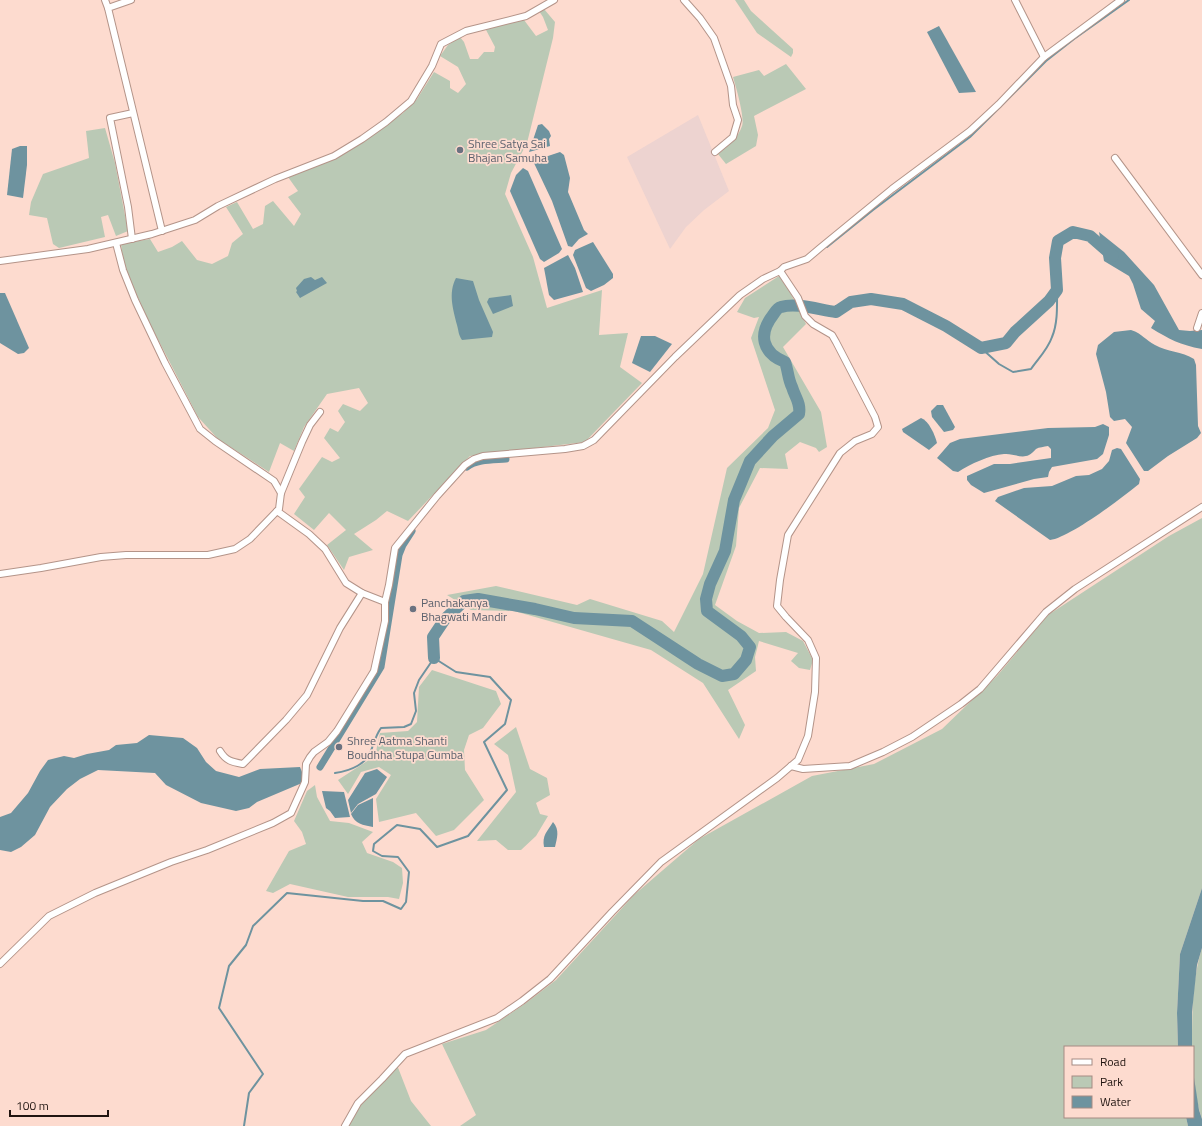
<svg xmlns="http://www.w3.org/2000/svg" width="1202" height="1126" font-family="'Titillium Web',sans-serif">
	<rect width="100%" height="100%" fill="#fddbcf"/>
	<polygon fill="#edd3d0" points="698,115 729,191 704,210 686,227 670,249 627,157"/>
	<g fill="#bac9b5">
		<polygon points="735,0 744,0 751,11 793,49 793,53 791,57 757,33"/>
		<polygon points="544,9 555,22 553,38 527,143 511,173 505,194 533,257 547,308 602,290 599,335 628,333 620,367 642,383 585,442 470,456 408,521 387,511 376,520 354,534 373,550 349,557 344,570 327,545 346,530 329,513 314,530 294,514 305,497 299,489 322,457 332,462 340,458 324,438 330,428 338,432 345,422 338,411 343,404 360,411 368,403 359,388 327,394 304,427 294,451 280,443 269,472 218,439 198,417 149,322 124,267 121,244 150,239 158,252 172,247 182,241 197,260 212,264 228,256 232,243 243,234 226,207 237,202 253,229 263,224 265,206 273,201 294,226 301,214 288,197 298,191 288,177 341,155 367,139 403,113 417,99 434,72 450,81 450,88 458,93 466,84 458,67 440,56 448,45 460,37 464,42 470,59 478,59 484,52 494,52 495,47 485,28 513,21 524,20 536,36 548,30 543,17 539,11"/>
		<path d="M786,64L806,89L754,116L758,135L756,146L726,164L718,154C726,148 739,137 742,126C745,118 736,87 733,77L759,70L764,76Z"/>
		<polygon points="105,128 115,163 128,231 116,236 108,215 101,217 105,237 59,248 53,244 47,218 29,215 31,202 43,174 89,158 86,131"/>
		<polygon points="779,276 790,292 806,324 783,347 821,412 827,447 819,452 816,448 800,442 785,454 788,469 760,468 739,508 736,546 715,605 737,621 759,633 786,632 803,641 813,660 810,670 799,668 791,661 798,653 759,641 755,657 756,671 728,690 745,725 739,739 703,683 651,650 514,611 471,610 447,595 496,586 577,605 590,599 662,621 674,632 703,574 727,468 768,428 775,410 751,338 759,317 754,318 737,312 745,298"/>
		<polygon points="1202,518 1202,888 1180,954 1177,1013 1178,1047 1065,1047 1065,1117 1186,1117 1188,1126 460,1126 476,1115 442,1044 486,1030 526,1003 556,980 634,895 699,839 812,776 874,764 942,729 997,676 1048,615 1169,536"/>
		<polygon points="432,670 496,691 501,704 483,728 469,735 464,750 465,770 484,800 454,830 436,836 416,813 379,822 376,799 391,775 379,767 361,772 348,794 338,780 375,756 380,733 408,731 417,722 419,687"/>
		<polygon points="516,727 530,769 547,778 550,795 536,803 540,814 548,816 536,836 521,850 508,850 496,840 477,841 516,792 508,755 494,744"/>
		<polygon points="315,785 317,797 330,821 349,823 373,832 362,842 367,853 393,862 402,868 403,883 399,899 388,897 348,897 290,884 273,893 266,891 289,851 306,844 302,832 294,821 307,791"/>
		<path d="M1202,948V1119C1194,1096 1193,1071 1193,1047H1192C1192,1014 1192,980 1202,948Z"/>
		<polygon points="397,1065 411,1101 431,1126 348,1126 361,1105"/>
	</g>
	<g fill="#6e939f">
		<polygon points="939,26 976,92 959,93 927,32"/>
		<polygon points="542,124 549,131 551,136 549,139 550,146 529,152 538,125"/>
		<polygon points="20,146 27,146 27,165 23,198 7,195 12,149"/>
		<polygon points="560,152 564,155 570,178 568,192 584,230 588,234 579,239 572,247 568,246 552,201 533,161"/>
		<polygon points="523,168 528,171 562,249 559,253 544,262 540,259 510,191 516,175"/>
		<path d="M1099,232L1124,252L1154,285L1179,330L1190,331L1202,330V349C1180,345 1169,339 1151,328L1155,321L1141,309L1133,284L1129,276L1104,261Z"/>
		<polygon points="593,242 613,274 613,278 604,285 591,291 586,288 573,255 575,250"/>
		<polygon points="568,255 575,268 583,292 554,300 549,295 544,268"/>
		<polygon points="311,277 315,280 322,277 327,283 300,298 296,292 297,291 296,288 304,279"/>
		<path d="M456,278L473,281L479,300L493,332L492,337L462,340C458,334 459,332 457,325C453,309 448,293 456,278Z"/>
		<polygon points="5,293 29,348 24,353 18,354 0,343 0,293"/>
		<polygon points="511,295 513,306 493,314 487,302 489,298"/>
		<path d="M1131,330C1143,334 1145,340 1155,345C1167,352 1182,351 1194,359L1196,365L1198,426L1201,433L1197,438L1168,456L1148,471H1144L1126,443L1132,427L1125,419L1114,421L1110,417L1106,392L1096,354L1098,345L1114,332Z"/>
		<polygon points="641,336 655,336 672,344 650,372 632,363"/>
		<polygon points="937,405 943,405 955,427 953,430 944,432 932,417 931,411"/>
		<path d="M921,418C929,421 935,435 937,443L929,450L903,432L902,429Z"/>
		<path d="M1103,424L1109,427V435L1103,454L1097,459L1052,467L1049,472L1048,477L1034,479L984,493L971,485L967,480V476L994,464H1010L1051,458V449L1048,446C1044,447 1039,447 1036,449C1034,451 1031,454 1029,455C1021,459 1013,453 1004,454C990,455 970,464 958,472L953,471L937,458L950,443L960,439L1048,428L1095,427Z"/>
		<path d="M1117,448L1121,449L1140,479L1139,484C1122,498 1069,538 1050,540L995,501L998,497L1024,488L1052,486L1076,476L1089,475L1102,469L1109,461L1112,450Z"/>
		<polygon points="149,735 183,738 197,748 206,762 216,771 239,777 260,769 300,767 302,772 302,783 257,802 249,808 236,811 201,803 166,785 155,773 98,770 80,779 67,789 50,807 35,835 21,847 11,852 0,850 0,817 11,813 28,793 40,771 48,760 64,756 74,758 87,754 109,750 116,745 137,743"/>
		<polygon points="377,769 387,777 376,794 358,804 351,813 348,800 365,773"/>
		<polygon points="322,791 344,792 350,817 335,818 330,811 326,808"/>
		<path d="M373,798V827C363,825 355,824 351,814L358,805Z"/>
		<path d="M553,822C560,830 557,838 555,847H544C542,835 547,832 553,822Z"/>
		<polygon points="1202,888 1202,948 1197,965 1192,1012 1192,1047 1178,1047 1177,1013 1180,954"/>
		<polygon points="1193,1071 1199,1110 1202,1119 1202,1126 1188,1126 1186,1117 1193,1117"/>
	</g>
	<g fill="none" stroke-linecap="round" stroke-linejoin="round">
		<g stroke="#6e939f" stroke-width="2">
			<polyline points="827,247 873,210 970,137 1046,61 1074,39 1129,0"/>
			<path d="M981,348L999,364L1013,372L1031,369C1038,359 1048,349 1052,337C1058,323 1057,305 1057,290"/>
			<path d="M244,1126L249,1093L263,1074L219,1008L229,966L246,945L253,926L287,893L363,901H383L401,909L406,902L409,872L398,857L382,856L373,851L374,844L397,825L420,829L437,847L468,836L507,790L484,742L505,724L511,700L490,677L456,672L434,658L419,680L414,693L416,711L411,724L404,727L381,728C376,735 375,740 372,748C368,764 350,771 335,773"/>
		</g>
		<g stroke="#6e939f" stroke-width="7">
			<path d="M467,467C477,459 493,460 506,459"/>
			<polyline points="320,767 381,667 399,555 403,545 412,531"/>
		</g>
		<path stroke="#6e939f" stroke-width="12" d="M434,658L433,637L445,619L464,601L478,599L535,609L574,618L632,621L698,664L722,676L734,674L746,660L750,647L741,636L707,611L706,599L710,584L725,551L734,500L750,461L773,436L799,414C801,403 795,397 792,387C788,379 788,370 785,362C762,353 758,334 773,315C775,312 777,308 781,307C796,302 820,310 836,312L851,302L871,299L903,304L946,326L981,348L1006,343L1015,332L1049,301L1057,290L1055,258L1058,241L1073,232L1090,236L1113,256"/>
		<defs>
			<g id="minor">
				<polyline points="105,0 108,8"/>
				<polyline points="131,0 108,8 162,231"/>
				<polyline points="684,0 700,18 714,38 731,86 733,105 738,120 733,137 715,152"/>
				<polyline points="1015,0 1044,57"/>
				<polyline points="1115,158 1202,275"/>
				<polyline points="132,239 128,207 110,118 133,113"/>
				<polyline points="116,243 123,270 135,300 165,363 200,429 215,441 274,481 281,493"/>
				<polyline points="0,261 88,249 152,234 195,220 218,206 275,179 334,156 362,139 386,122 411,101 432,66 441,44 466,31 526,16 554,0"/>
				<polyline points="1197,328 1202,313"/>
				<polyline points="277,511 279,509 281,493 302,442 310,425 320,412"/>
				<polyline points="0,574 41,568 101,557 126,555 208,555 235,549 250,539 277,511 309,534 325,549 346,583 362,593 385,602"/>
				<path d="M220,751C226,761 232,762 243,764L286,720L307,695L340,628L362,593"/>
				<polyline points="791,766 803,769 850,766 883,752 912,737 961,704 980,689 1046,612 1075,589 1202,507"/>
				<polyline points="0,964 49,916 95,893 171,862 207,850 273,823 291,813 305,782 306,764 310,757 314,752 328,742 337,731 374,671 385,621 385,602 389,585 395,548 437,496 465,465 474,459 483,456 565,449 583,446 594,440 675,357 740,295 763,279 780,271 784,267 807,259 820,248 892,189 970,131 999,104 1044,57 1121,0"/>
				<polyline points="345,1126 358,1103 382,1079 405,1054 497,1018 522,1001 550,979 612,912 661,862 777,778 798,760 808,736 815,692 816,658 808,640 786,617 777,606 780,580 788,535 840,453 855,441 872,434 878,427 875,417 836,342 832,335 813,324 805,316 798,298 780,271"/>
			</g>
		</defs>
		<use href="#minor" stroke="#b49489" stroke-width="8"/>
		<use href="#minor" stroke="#fff" stroke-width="6"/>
	</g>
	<g fill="#6b7280" stroke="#fddbcf" stroke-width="1.5">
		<circle cx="460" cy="150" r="4"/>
		<circle cx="413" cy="609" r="4"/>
		<circle cx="339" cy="747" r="4"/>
	</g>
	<g text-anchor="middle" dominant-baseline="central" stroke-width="3.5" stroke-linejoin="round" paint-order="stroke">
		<g font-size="12" fill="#5b616d" stroke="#fddbcf" text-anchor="start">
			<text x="468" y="143">Shree Satya Sai<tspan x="468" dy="14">Bhajan Samuha</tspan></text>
			<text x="421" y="602">Panchakanya<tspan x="421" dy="14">Bhagwati Mandir</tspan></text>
			<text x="347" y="740">Shree Aatma Shanti<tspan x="347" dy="14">Boudhha Stupa Gumba</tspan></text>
		</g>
	</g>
	<rect x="1064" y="1046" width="130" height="72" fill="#fddbcf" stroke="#a58b83"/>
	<rect x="1072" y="1059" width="20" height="6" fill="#ffffff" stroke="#a58b83"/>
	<text x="1100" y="1066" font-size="12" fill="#201410">Road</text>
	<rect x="1072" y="1076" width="20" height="12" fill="#bac9b5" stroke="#a58b83"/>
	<text x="1100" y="1086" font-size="12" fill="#201410">Park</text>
	<rect x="1072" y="1096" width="20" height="12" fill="#6e939f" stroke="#a58b83"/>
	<text x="1100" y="1106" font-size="12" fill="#201410">Water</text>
	<path d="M10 1110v6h98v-6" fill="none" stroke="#201410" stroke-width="2"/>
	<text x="16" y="1110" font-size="12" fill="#201410" stroke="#fddbcf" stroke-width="3" paint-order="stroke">100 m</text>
</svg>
